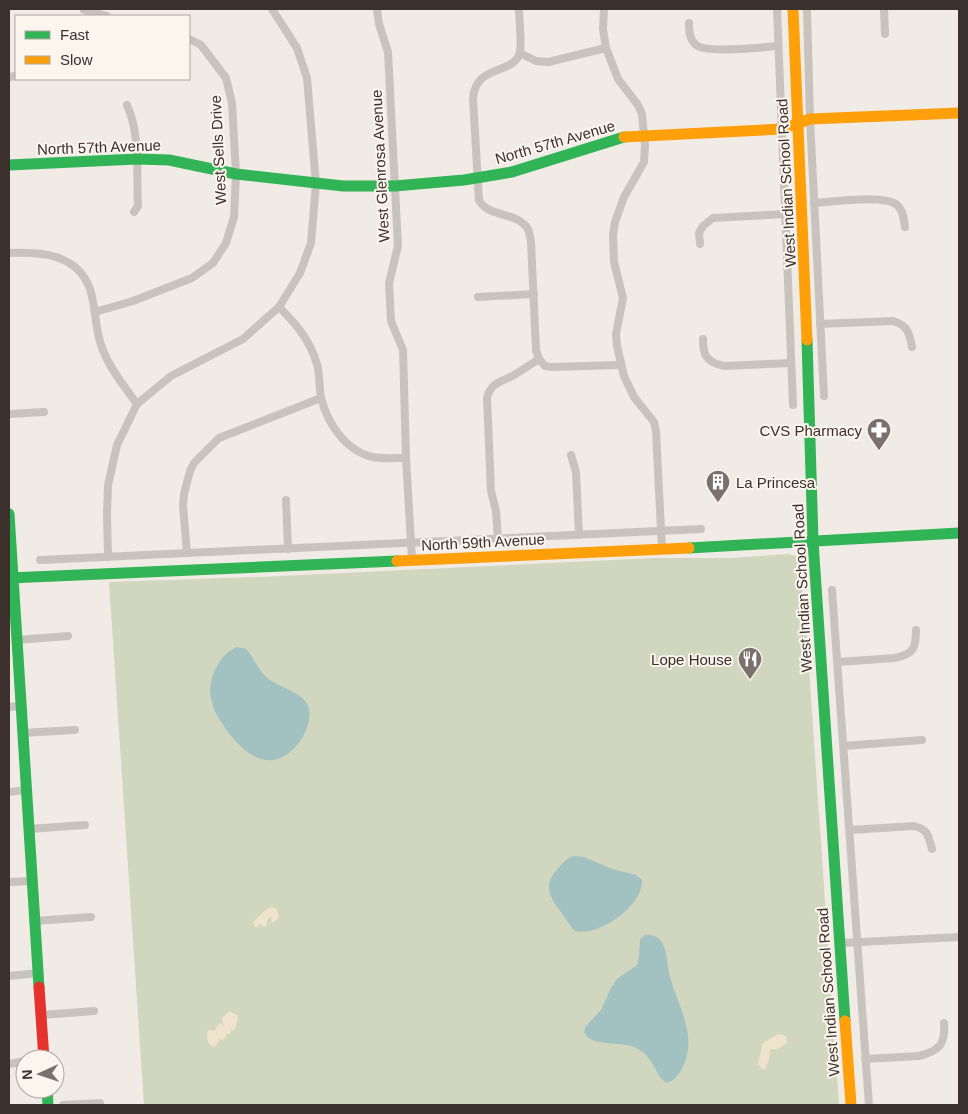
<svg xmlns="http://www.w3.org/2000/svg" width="968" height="1114" font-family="Arial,sans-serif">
	<rect width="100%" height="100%" fill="#f0ebe5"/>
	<path fill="#d1d6bf" d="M788,554L796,556C802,564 801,584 804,595L839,1105H144L109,582L258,577L654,558H730Z"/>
	<g fill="#efe3cc">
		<polygon points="271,907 276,909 279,915 277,920 272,923 271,916 268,919 266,926 263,927 260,923 258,927 255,927 253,922 263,912"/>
		<path d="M229,1011L237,1015L238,1019L235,1029L233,1031L231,1029L230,1034H226V1037L222,1040L219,1038V1042L214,1047C207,1045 206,1036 208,1030L215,1031C216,1027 217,1024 221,1023L224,1026L222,1020L223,1017Z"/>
		<polygon points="778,1034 786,1036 787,1043 778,1049 770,1049 769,1059 765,1069 762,1069 758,1064 763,1043"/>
	</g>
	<g fill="#a1c2c1">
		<path d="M237,647L246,649C255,659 258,671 269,679C279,687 301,692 307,704C313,714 307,731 301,740C276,774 250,761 228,732C221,722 213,711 211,698C207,680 219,654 237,647Z"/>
		<path d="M574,856L584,857L612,869L636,875L642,880C644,905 599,937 575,931C570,926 566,919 561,912C547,894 543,883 561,865C565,861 568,857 574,856Z"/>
		<path d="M645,935C650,935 656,935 659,939C668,948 667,966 670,977C678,1007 698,1035 683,1067C679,1074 676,1080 667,1083C655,1078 655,1055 634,1047C620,1041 590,1047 584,1032L586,1026L601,1010L611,988L617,979L637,965L639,957L640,939Z"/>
	</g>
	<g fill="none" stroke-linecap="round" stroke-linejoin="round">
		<g stroke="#c9c3be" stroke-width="8">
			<polyline points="377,9 379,24 388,52 398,246 389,283 391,321 403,350 406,458 412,560"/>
			<polyline points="604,9 603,29 606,48 618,79 638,105 642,114 645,146 644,162 624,197 615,222 613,235 614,262 623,298 616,334 617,346 624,376 634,397 654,422 656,431 662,549"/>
			<polyline points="777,9 793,405"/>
			<polyline points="807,9 810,119 824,396"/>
			<polyline points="884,9 885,34"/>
			<polyline points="84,10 107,16"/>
			<path d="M689,23C689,30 689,39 696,45C707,54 762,47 778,46"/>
			<polyline points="520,53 536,61 548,62 606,48"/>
			<polyline points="9,77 16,76"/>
			<path d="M127,105C141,136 136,173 138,206L134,212"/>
			<path d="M814,203C832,202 884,194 897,205C903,210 904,219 905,227"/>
			<polyline points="700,244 699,233 703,226 713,218 786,214"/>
			<path d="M9,253C40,252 77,253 90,289C95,305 95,321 99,338C105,363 122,383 137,404"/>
			<polyline points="478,297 534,294"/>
			<path d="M279,307C296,324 310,340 317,364C320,375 319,387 321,398C328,424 345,450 372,457C382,459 395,458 406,458"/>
			<polyline points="95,312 133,301 192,278 213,263 226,243 234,217 236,174 232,103 226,78 201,45 189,39"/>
			<path d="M820,324L893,321C908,326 909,332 912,347"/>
			<path d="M703,339C703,355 706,362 724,366L791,363"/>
			<polyline points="539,359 545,366 551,367 620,365"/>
			<polyline points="9,414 44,412"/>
			<polyline points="571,455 576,472 579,535"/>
			<polyline points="286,500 288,549"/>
			<path d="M498,539L496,511L491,491L487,398C491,382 502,382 514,375C522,370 530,365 539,359L536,350L531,241C530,237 529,232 528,229C517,211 488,218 479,200L473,99C475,63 514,76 520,52C522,42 519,20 519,9"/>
			<polyline points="187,553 183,506 184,494 190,471 194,463 219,438 321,398"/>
			<polyline points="108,557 107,514 108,485 117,445 137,404 171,376 243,339 279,307 300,273 311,243 316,184 307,78 297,48 272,9"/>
			<polyline points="40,560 701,529"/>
			<polyline points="832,590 869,1105"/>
			<polyline points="16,640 68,636"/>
			<path d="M838,662L895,658C914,654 916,648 916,630"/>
			<polyline points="9,707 21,706"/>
			<polyline points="22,733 75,730"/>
			<polyline points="844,746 922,740"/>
			<polyline points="9,792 26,790"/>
			<polyline points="29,829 85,825"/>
			<path d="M850,830L914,826C929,830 928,836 932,849"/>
			<polyline points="9,882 32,881"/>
			<polyline points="34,921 91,917"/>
			<polyline points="840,943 959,937"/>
			<polyline points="9,976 39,973"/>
			<polyline points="42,1015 94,1011"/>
			<path d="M865,1059L919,1056C939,1051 946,1044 944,1023"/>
			<polyline points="9,1064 25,1061"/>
			<polyline points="63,1105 100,1103"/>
		</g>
		<g stroke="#30b455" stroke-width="11">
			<polyline points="9,165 137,159 169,160 236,174 343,186 395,186 464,180 512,172 624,137"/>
			<polyline points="807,340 813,541 845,1021"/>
			<polyline points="9,514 39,987"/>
			<polyline points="689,548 959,533"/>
			<polyline points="9,578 397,561"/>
			<polyline points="47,1089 48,1105"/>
		</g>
		<g stroke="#ff9f0a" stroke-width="11">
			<polyline points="793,9 807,340"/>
			<polyline points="624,137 782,129 810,119 959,113"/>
			<polyline points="397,561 689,548"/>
			<polyline points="845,1021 851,1105"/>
		</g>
		<polyline stroke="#e5322d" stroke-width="11" points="39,987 44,1059"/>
	</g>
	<defs>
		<symbol id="pharmacy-pin" viewBox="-11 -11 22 30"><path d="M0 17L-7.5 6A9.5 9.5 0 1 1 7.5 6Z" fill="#7a716c" stroke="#fbf5ee"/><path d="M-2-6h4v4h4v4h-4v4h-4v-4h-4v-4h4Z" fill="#fff"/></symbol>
		<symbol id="building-pin" viewBox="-11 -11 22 30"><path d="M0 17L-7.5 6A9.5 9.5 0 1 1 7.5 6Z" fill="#7a716c" stroke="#fbf5ee"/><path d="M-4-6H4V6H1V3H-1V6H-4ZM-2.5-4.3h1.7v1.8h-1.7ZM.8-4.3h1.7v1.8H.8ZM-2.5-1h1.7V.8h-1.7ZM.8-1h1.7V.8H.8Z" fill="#fff"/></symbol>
		<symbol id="restaurant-pin" viewBox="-11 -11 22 30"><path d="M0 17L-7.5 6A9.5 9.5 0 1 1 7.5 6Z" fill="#7a716c" stroke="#fbf5ee"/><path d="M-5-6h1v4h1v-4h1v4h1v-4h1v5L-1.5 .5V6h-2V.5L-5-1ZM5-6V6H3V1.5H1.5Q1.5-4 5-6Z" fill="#fff"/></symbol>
	</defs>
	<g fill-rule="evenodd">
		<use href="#pharmacy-pin" x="865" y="416" width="28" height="38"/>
		<use href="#building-pin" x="704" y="468" width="28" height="38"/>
		<use href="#restaurant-pin" x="736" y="645" width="28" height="38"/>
	</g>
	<g text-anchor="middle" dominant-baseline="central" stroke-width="4" stroke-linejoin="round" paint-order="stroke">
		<g font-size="15" fill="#3b302b" stroke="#fbf5ee">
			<text transform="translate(555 142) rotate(-16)">North 57th Avenue</text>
			<text transform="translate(99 147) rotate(-2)">North 57th Avenue</text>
			<text transform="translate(218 150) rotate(-93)">West Sells Drive</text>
			<text transform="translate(380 166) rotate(-93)">West Glenrosa Avenue</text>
			<text transform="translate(786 183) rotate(-93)">West Indian School Road</text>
			<text transform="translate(483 542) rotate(-3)">North 59th Avenue</text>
			<text transform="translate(802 588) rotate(-93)">West Indian School Road</text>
			<text transform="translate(828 992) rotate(-94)">West Indian School Road</text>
		</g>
		<g font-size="15" fill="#3b302b" stroke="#fbf5ee" text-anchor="end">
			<text x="862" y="430">CVS Pharmacy</text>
			<text x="736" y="482" text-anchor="start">La Princesa</text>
			<text x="732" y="659">Lope House</text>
		</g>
	</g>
	<rect width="968" height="1114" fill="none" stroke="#3b302b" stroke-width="20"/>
	<rect x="15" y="15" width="175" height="65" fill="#fbf5ee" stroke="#aea6a0"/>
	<rect x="25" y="31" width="25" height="8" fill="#30b455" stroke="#aea6a0"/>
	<text x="60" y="40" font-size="15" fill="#3b302b">Fast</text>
	<rect x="25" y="56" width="25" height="8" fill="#ff9f0a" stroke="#aea6a0"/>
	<text x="60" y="65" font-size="15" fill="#3b302b">Slow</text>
	<g transform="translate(40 1074) rotate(267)"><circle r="24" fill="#fbf5ee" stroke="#aea6a0"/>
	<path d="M0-4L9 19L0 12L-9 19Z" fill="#7a716c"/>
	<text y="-8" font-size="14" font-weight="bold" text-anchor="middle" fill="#3b302b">N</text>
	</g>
</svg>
